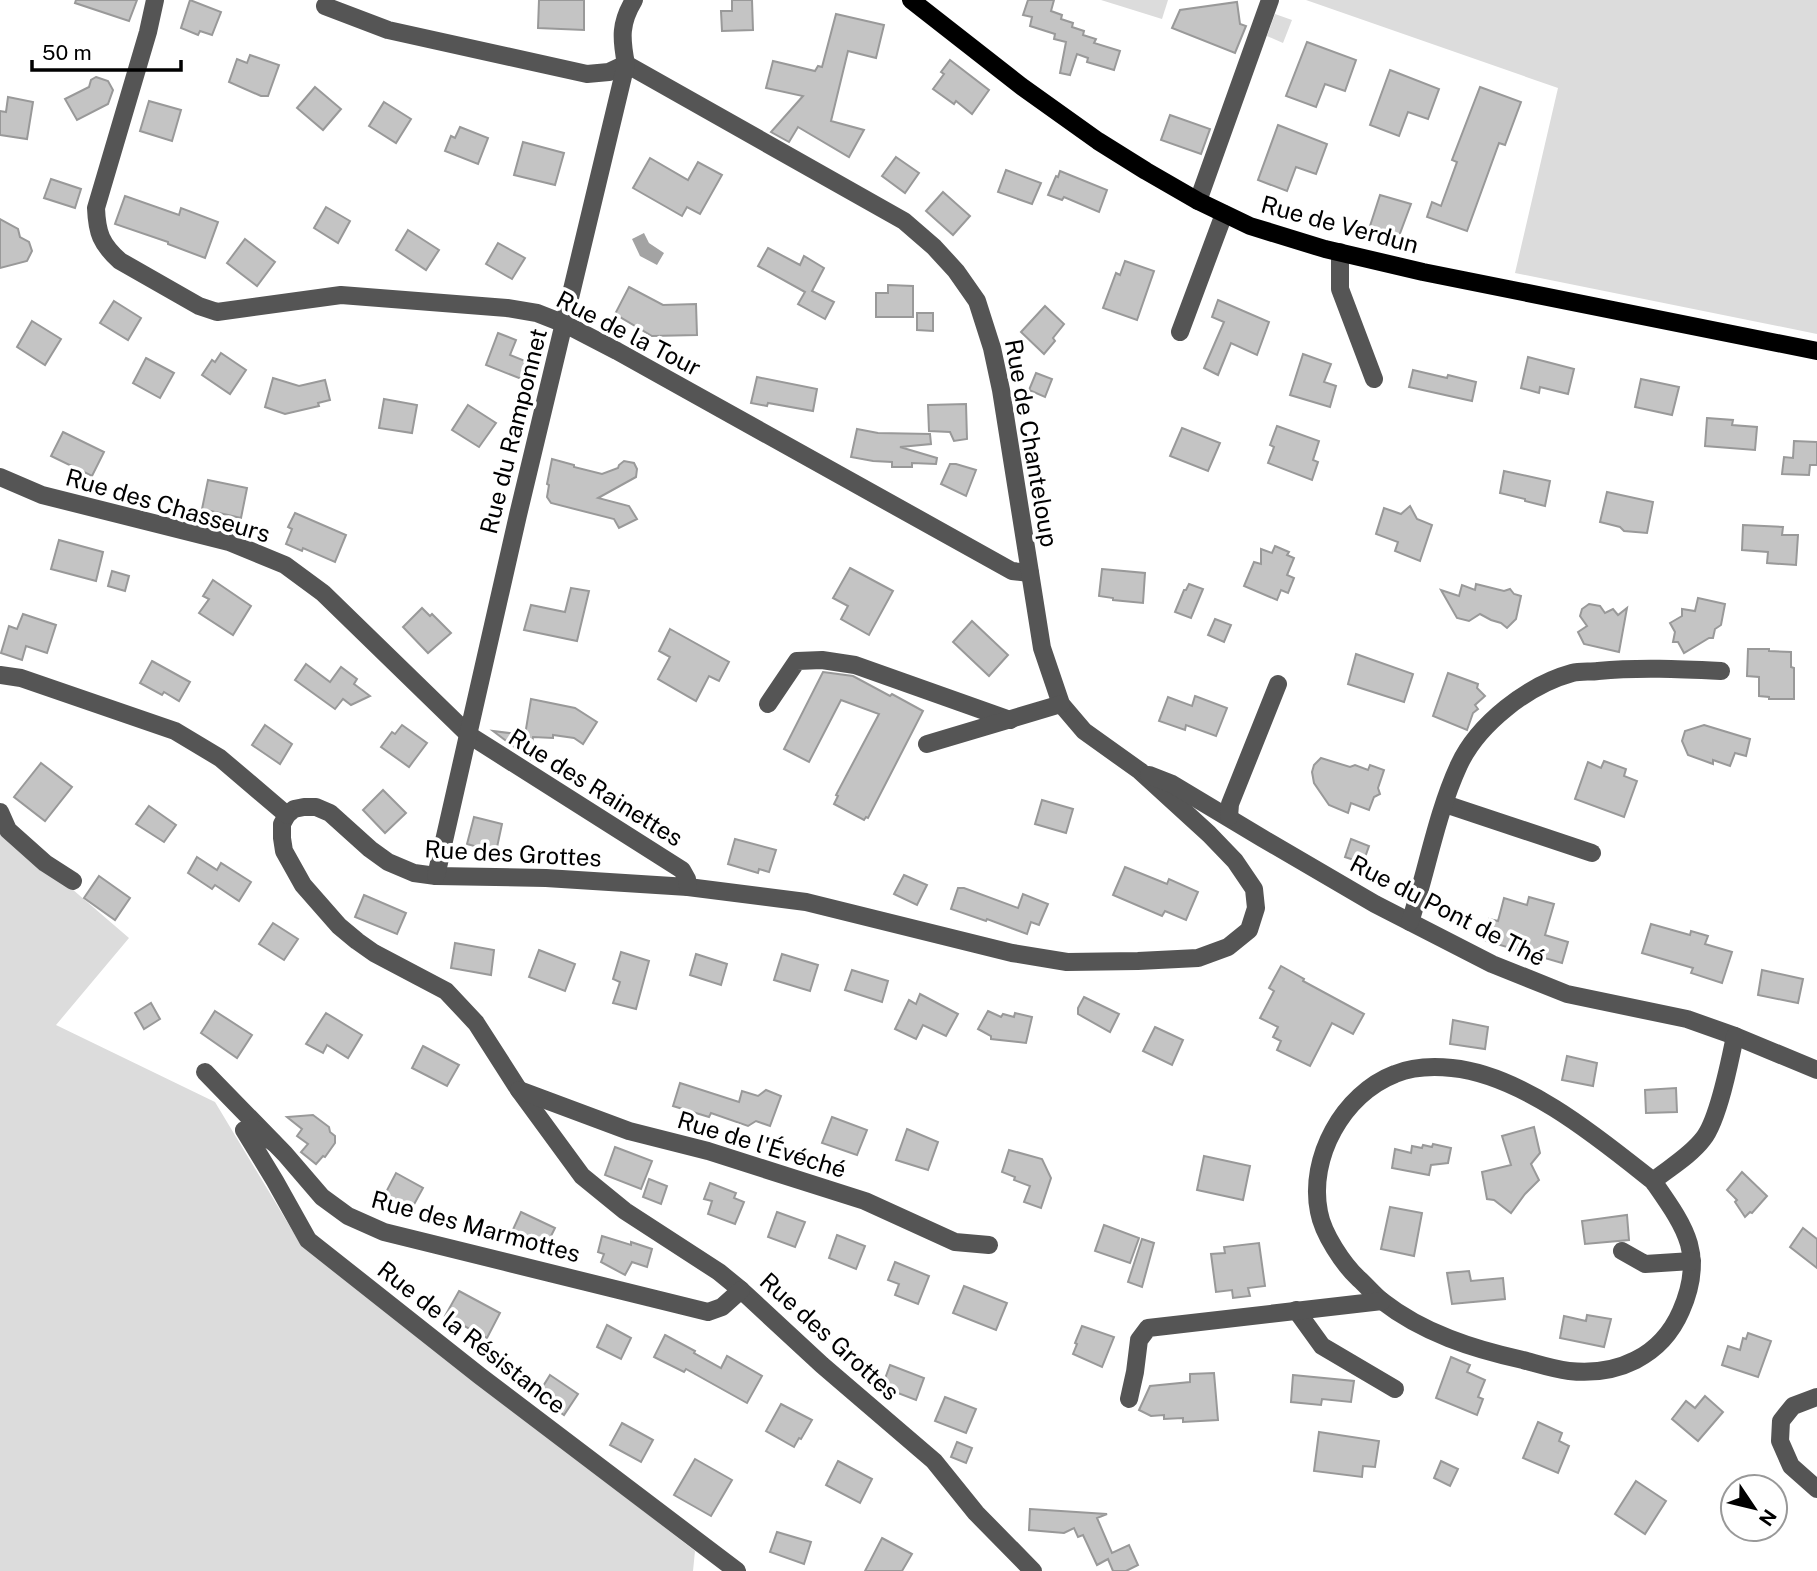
<svg xmlns="http://www.w3.org/2000/svg" width="1817" height="1571" font-family="'Public Sans',sans-serif">
	<rect width="100%" height="100%" fill="#fff"/>
	<g fill="#dcdcdc">
		<polygon points="1101,0 1168,0 1162,19"/>
		<polygon points="1306,0 1817,0 1817,334 1515,273 1558,88"/>
		<polygon points="1275,14 1292,20 1283,43 1267,36"/>
		<polygon points="0,827 129,938 56,1025 215,1102 301,1245 695,1551 693,1571 0,1571"/>
	</g>
	<polygon fill="#a3a3a3" points="644,233 649,243 664,253 657,265 640,256 632,239"/>
	<g fill="#c4c4c4" stroke="#999" stroke-width="2">
		<polygon points="76,0 137,0 129,21 75,3"/>
		<polygon points="190,0 221,12 212,35 200,31 198,35 181,28"/>
		<polygon points="539,0 584,0 584,30 538,28"/>
		<polygon points="732,0 752,0 753,30 722,31 721,11 732,11"/>
		<polygon points="1028,0 1054,0 1051,11 1062,15 1061,19 1073,23 1072,27 1084,31 1083,35 1096,39 1094,43 1120,51 1114,70 1087,62 1088,58 1077,54 1070,75 1060,73 1066,42 1054,39 1055,34 1030,26 1032,17 1023,15"/>
		<polygon points="1237,2 1240,24 1246,26 1235,53 1172,28 1180,10"/>
		<polygon points="836,14 884,25 876,58 848,51 831,121 864,130 849,157 798,127 789,142 771,132 803,96 766,88 773,61 815,71 818,66 822,67"/>
		<polygon points="1307,42 1356,60 1345,91 1325,84 1316,107 1286,96"/>
		<polygon points="250,55 279,65 268,96 261,96 229,82 237,59 247,63"/>
		<polygon points="950,60 989,90 972,114 956,101 954,104 933,89 944,74 941,72"/>
		<polygon points="1390,70 1439,89 1428,119 1408,112 1399,136 1370,125"/>
		<polygon points="96,77 108,81 113,90 108,104 77,120 65,99 89,87 91,80"/>
		<polygon points="315,87 341,109 323,130 297,108"/>
		<polygon points="1480,87 1521,102 1505,145 1499,143 1467,231 1427,217 1432,202 1441,206 1457,162 1452,160"/>
		<polygon points="8,97 33,102 27,139 0,135 0,111 6,112"/>
		<polygon points="149,101 181,110 172,141 140,131"/>
		<polygon points="384,102 411,119 396,143 369,126"/>
		<polygon points="1170,115 1210,129 1201,154 1161,140"/>
		<polygon points="1278,125 1327,144 1316,174 1296,167 1287,191 1258,180"/>
		<polygon points="460,127 488,138 478,164 445,151 451,136 455,138"/>
		<polygon points="523,142 564,153 555,185 514,175"/>
		<polygon points="896,157 919,173 905,193 882,176"/>
		<polygon points="650,158 688,180 698,162 722,175 700,214 687,207 682,216 633,188"/>
		<polygon points="1006,170 1041,183 1032,204 998,192"/>
		<polygon points="1060,171 1107,190 1099,212 1064,197 1062,200 1048,195 1056,176 1058,177"/>
		<polygon points="51,179 81,189 75,208 44,198"/>
		<polygon points="943,192 970,216 953,235 926,211"/>
		<polygon points="1380,195 1411,204 1399,236 1391,234 1390,239 1376,234 1376,229 1370,226"/>
		<polygon points="125,196 179,215 181,208 218,222 205,258 168,244 168,242 115,224"/>
		<polygon points="326,207 350,221 338,243 314,228"/>
		<polygon points="0,219 18,229 20,237 29,242 32,251 27,261 0,268"/>
		<polygon points="408,230 439,250 426,270 396,250"/>
		<polygon points="245,239 275,262 257,286 227,263"/>
		<polygon points="498,243 525,258 512,279 486,264"/>
		<polygon points="768,248 800,265 804,256 824,268 812,291 834,302 825,319 798,304 805,292 758,266"/>
		<polygon points="1125,261 1154,271 1137,320 1103,308 1116,273 1120,275"/>
		<polygon points="888,285 913,286 913,317 876,317 876,293 888,293"/>
		<polygon points="629,287 663,305 696,304 697,335 652,336 615,314"/>
		<polygon points="1218,300 1269,322 1257,355 1231,343 1218,375 1204,368 1224,322 1212,317"/>
		<polygon points="114,301 141,318 128,340 100,323"/>
		<polygon points="1045,306 1064,324 1053,338 1055,341 1044,354 1021,332"/>
		<polygon points="917,313 933,313 933,331 917,330"/>
		<polygon points="32,321 61,339 45,365 17,347"/>
		<polygon points="498,333 516,340 510,355 530,363 524,380 486,365"/>
		<polygon points="221,353 246,370 230,394 202,375 212,360 215,362"/>
		<polygon points="1303,354 1331,364 1324,382 1336,386 1330,407 1290,395"/>
		<polygon points="1528,357 1574,369 1568,394 1540,387 1539,393 1521,388"/>
		<polygon points="146,358 174,373 160,398 133,383"/>
		<polygon points="1413,370 1447,378 1448,375 1476,382 1472,401 1409,387"/>
		<polygon points="1036,373 1052,379 1045,397 1029,390"/>
		<polygon points="757,377 817,389 813,411 768,403 767,406 751,403"/>
		<polygon points="273,378 299,386 325,380 330,400 318,403 319,406 285,414 265,407"/>
		<polygon points="1641,379 1679,387 1672,415 1635,407"/>
		<polygon points="384,399 417,405 412,433 379,428"/>
		<polygon points="966,404 967,439 954,441 950,432 929,431 928,405"/>
		<polygon points="468,405 496,423 479,447 452,430"/>
		<polygon points="1707,418 1733,420 1732,425 1757,427 1755,450 1705,446"/>
		<polygon points="1277,426 1319,441 1313,460 1318,462 1312,480 1268,463 1274,447 1270,445"/>
		<polygon points="1182,428 1220,443 1208,471 1170,456"/>
		<polygon points="857,429 878,433 930,434 931,444 900,447 937,458 936,464 912,463 912,467 892,467 892,462 873,461 851,457"/>
		<polygon points="63,432 104,452 92,476 51,456"/>
		<polygon points="1794,441 1817,442 1817,465 1810,465 1809,475 1782,474 1784,457 1793,458"/>
		<polygon points="552,459 574,465 574,467 602,474 618,468 619,465 624,461 634,463 637,469 636,477 598,498 629,506 637,519 619,528 614,519 551,503 547,497 549,485 547,484"/>
		<polygon points="950,464 956,464 976,470 966,496 941,484"/>
		<polygon points="1504,471 1550,481 1545,506 1525,501 1525,499 1500,493"/>
		<polygon points="208,480 247,488 241,518 202,509"/>
		<polygon points="1607,492 1653,502 1647,533 1624,531 1620,527 1600,522"/>
		<polygon points="1410,506 1417,519 1432,525 1420,561 1395,551 1398,542 1376,534 1384,508 1401,514"/>
		<polygon points="295,513 346,535 335,562 303,548 302,551 286,544 292,529 288,527"/>
		<polygon points="1743,525 1783,527 1782,535 1798,535 1796,565 1767,563 1768,552 1742,550"/>
		<polygon points="59,540 103,552 96,581 51,569"/>
		<polygon points="1275,546 1289,552 1287,555 1294,558 1287,575 1294,578 1288,593 1281,590 1277,600 1244,586 1254,562 1261,564 1261,549 1272,553"/>
		<polygon points="850,568 893,591 869,635 841,619 848,606 833,598"/>
		<polygon points="1102,569 1145,573 1143,603 1113,600 1113,598 1099,596"/>
		<polygon points="112,571 129,576 125,591 108,586"/>
		<polygon points="213,580 251,606 233,635 199,613 209,599 203,596"/>
		<polygon points="1189,584 1203,589 1191,618 1175,612 1184,590 1186,590"/>
		<polygon points="1476,584 1504,591 1510,589 1514,594 1521,596 1516,619 1507,628 1501,623 1491,620 1480,614 1469,621 1457,618 1441,590 1459,596 1462,585 1475,590"/>
		<polygon points="571,588 589,591 577,641 524,630 531,605 565,612"/>
		<polygon points="1698,598 1725,604 1721,625 1715,629 1713,638 1709,638 1684,653 1678,642 1673,642 1675,632 1670,623 1682,616 1682,609 1695,611"/>
		<polygon points="1589,604 1600,606 1605,613 1613,609 1618,615 1627,608 1619,652 1584,644 1578,632 1587,626 1580,616 1582,609"/>
		<polygon points="422,608 430,616 432,614 451,633 428,653 403,627"/>
		<polygon points="23,614 56,625 47,653 26,646 22,660 1,653 9,626 17,629"/>
		<polygon points="1215,619 1231,625 1224,642 1208,635"/>
		<polygon points="972,621 1008,655 989,676 953,642"/>
		<polygon points="670,629 729,662 719,681 709,676 696,701 658,679 670,657 659,651"/>
		<polygon points="1748,649 1769,649 1769,651 1791,652 1791,667 1794,668 1794,699 1769,699 1769,697 1759,696 1759,677 1747,676"/>
		<polygon points="1356,654 1413,674 1404,702 1348,684"/>
		<polygon points="152,661 190,682 179,701 164,692 162,695 140,683"/>
		<polygon points="306,664 330,682 341,667 357,679 354,684 370,696 351,705 343,699 335,709 295,680"/>
		<polygon points="823,672 853,676 890,696 892,694 923,711 868,818 866,817 864,820 834,804 838,796 836,795 879,714 841,700 809,762 784,749"/>
		<polygon points="1448,673 1478,684 1477,688 1485,696 1475,705 1478,709 1473,713 1467,730 1433,716"/>
		<polygon points="1195,696 1227,708 1216,736 1186,725 1185,730 1159,721 1168,697 1192,706"/>
		<polygon points="531,699 575,708 597,722 583,744 574,738 553,735 553,738 533,737 530,759 493,731 525,735"/>
		<polygon points="265,725 292,744 280,764 252,745"/>
		<polygon points="402,725 427,743 409,767 381,747 392,732 395,734"/>
		<polygon points="1704,725 1750,739 1746,756 1735,753 1730,766 1713,760 1713,764 1688,755 1682,741 1685,731"/>
		<polygon points="1321,758 1350,767 1355,765 1368,770 1370,765 1384,770 1378,788 1380,794 1374,797 1369,810 1351,803 1348,813 1329,805 1314,783 1312,772 1314,765"/>
		<polygon points="1604,761 1626,769 1624,776 1637,781 1624,817 1575,799 1588,762 1601,768"/>
		<polygon points="41,763 72,787 45,821 14,797"/>
		<polygon points="383,790 406,813 385,833 363,810"/>
		<polygon points="1042,800 1073,809 1066,833 1035,824"/>
		<polygon points="149,806 176,825 164,842 136,824"/>
		<polygon points="474,817 502,824 496,852 467,844"/>
		<polygon points="735,839 776,850 769,872 759,869 758,873 728,864"/>
		<polygon points="1351,839 1369,846 1363,863 1345,857"/>
		<polygon points="197,857 217,870 221,863 251,882 239,901 215,885 212,889 188,873"/>
		<polygon points="1125,867 1167,884 1169,879 1198,892 1186,920 1165,911 1162,916 1113,895"/>
		<polygon points="904,875 927,885 917,905 894,894"/>
		<polygon points="99,876 130,898 115,920 84,898"/>
		<polygon points="958,888 964,888 1018,908 1023,894 1048,904 1039,925 1031,922 1027,934 987,919 986,921 951,909"/>
		<polygon points="364,895 406,913 397,934 355,917"/>
		<polygon points="1529,897 1554,904 1545,935 1568,942 1562,963 1483,940 1489,919 1498,921 1504,898 1527,905"/>
		<polygon points="273,923 298,939 284,960 259,944"/>
		<polygon points="1651,924 1690,935 1691,931 1708,936 1705,944 1732,952 1722,983 1691,973 1693,968 1642,953"/>
		<polygon points="455,943 494,950 491,975 451,968"/>
		<polygon points="539,950 575,964 565,991 529,977"/>
		<polygon points="621,952 649,961 636,1009 613,1003 620,982 613,979"/>
		<polygon points="696,954 727,964 721,985 690,975"/>
		<polygon points="782,954 818,965 810,991 774,980"/>
		<polygon points="1281,966 1304,979 1303,981 1364,1014 1353,1034 1332,1023 1310,1066 1277,1050 1281,1041 1273,1037 1278,1027 1260,1018 1274,991 1269,988"/>
		<polygon points="852,970 888,981 882,1002 845,990"/>
		<polygon points="1762,970 1803,979 1798,1003 1758,995"/>
		<polygon points="920,994 958,1014 946,1036 923,1025 916,1039 895,1029 909,1000 916,1004"/>
		<polygon points="1084,997 1119,1014 1110,1032 1078,1014 1078,1008"/>
		<polygon points="151,1003 160,1019 144,1029 135,1013"/>
		<polygon points="215,1011 252,1035 237,1058 201,1033"/>
		<polygon points="988,1011 1001,1017 1003,1014 1014,1017 1015,1013 1032,1017 1026,1043 991,1039 991,1036 978,1029"/>
		<polygon points="326,1013 362,1035 348,1058 327,1045 323,1053 306,1044"/>
		<polygon points="1453,1020 1488,1027 1485,1049 1450,1044"/>
		<polygon points="1155,1027 1183,1040 1172,1065 1143,1051"/>
		<polygon points="423,1046 459,1065 447,1086 412,1068"/>
		<polygon points="1567,1056 1597,1063 1593,1086 1562,1080"/>
		<polygon points="680,1083 739,1102 742,1091 758,1096 766,1090 781,1096 770,1126 756,1121 748,1126 711,1113 709,1117 673,1106"/>
		<polygon points="1676,1088 1677,1112 1646,1113 1645,1090"/>
		<polygon points="313,1115 329,1127 330,1132 335,1136 335,1143 325,1157 323,1156 316,1164 301,1152 308,1144 297,1136 302,1129 287,1117"/>
		<polygon points="832,1117 867,1130 857,1155 822,1143"/>
		<polygon points="1534,1127 1540,1153 1531,1164 1539,1180 1525,1194 1511,1213 1494,1200 1487,1199 1482,1172 1511,1165 1502,1136"/>
		<polygon points="907,1129 938,1142 928,1170 896,1160"/>
		<polygon points="1433,1144 1451,1148 1448,1163 1431,1165 1429,1175 1392,1168 1395,1149 1411,1153 1412,1146 1422,1148 1423,1145 1432,1147"/>
		<polygon points="615,1147 652,1161 641,1189 605,1175"/>
		<polygon points="1009,1150 1042,1159 1051,1178 1041,1208 1024,1202 1030,1186 1014,1180 1015,1177 1002,1172"/>
		<polygon points="1204,1156 1250,1166 1243,1200 1197,1190"/>
		<polygon points="1742,1172 1767,1196 1752,1213 1750,1212 1745,1217 1735,1202 1737,1200 1727,1190"/>
		<polygon points="396,1173 423,1188 411,1210 384,1196"/>
		<polygon points="649,1179 667,1186 661,1204 643,1197"/>
		<polygon points="710,1183 736,1193 734,1198 744,1202 735,1224 708,1214 712,1201 704,1199"/>
		<polygon points="1390,1207 1422,1213 1414,1256 1381,1249"/>
		<polygon points="521,1212 555,1228 543,1252 510,1236"/>
		<polygon points="777,1212 805,1222 795,1247 768,1237"/>
		<polygon points="1627,1215 1629,1240 1585,1244 1582,1221"/>
		<polygon points="1104,1225 1139,1238 1130,1263 1095,1251"/>
		<polygon points="1803,1228 1817,1239 1817,1268 1790,1247"/>
		<polygon points="837,1235 865,1246 856,1269 829,1258"/>
		<polygon points="602,1236 631,1245 631,1242 652,1249 647,1267 632,1262 625,1275 601,1262 604,1254 598,1252"/>
		<polygon points="1142,1239 1154,1243 1142,1287 1128,1282"/>
		<polygon points="1259,1243 1265,1286 1248,1288 1250,1296 1233,1298 1232,1290 1216,1292 1211,1254 1225,1253 1224,1247"/>
		<polygon points="895,1262 929,1276 918,1304 895,1295 899,1284 888,1280"/>
		<polygon points="1469,1271 1471,1281 1503,1278 1505,1299 1452,1304 1447,1273"/>
		<polygon points="964,1286 1007,1303 996,1330 953,1313"/>
		<polygon points="459,1291 500,1313 487,1338 445,1316"/>
		<polygon points="1587,1315 1611,1319 1604,1347 1560,1338 1564,1316 1586,1321"/>
		<polygon points="607,1325 631,1338 621,1359 597,1347"/>
		<polygon points="1082,1326 1114,1337 1102,1367 1073,1354 1077,1344 1075,1343"/>
		<polygon points="1748,1333 1771,1341 1758,1377 1722,1365 1728,1346 1740,1350 1743,1338 1746,1339"/>
		<polygon points="665,1335 695,1351 694,1353 721,1368 727,1356 762,1376 747,1403 686,1369 684,1372 654,1357"/>
		<polygon points="1451,1357 1470,1365 1467,1372 1485,1380 1478,1397 1483,1399 1477,1415 1436,1398"/>
		<polygon points="890,1365 924,1378 916,1400 882,1387"/>
		<polygon points="1214,1373 1218,1420 1183,1422 1183,1418 1164,1419 1164,1415 1151,1416 1139,1410 1150,1386 1190,1382 1190,1374"/>
		<polygon points="550,1375 578,1394 564,1415 537,1396"/>
		<polygon points="1293,1375 1354,1381 1351,1402 1322,1399 1321,1405 1291,1402"/>
		<polygon points="1705,1396 1723,1412 1698,1441 1672,1419 1686,1401 1695,1408"/>
		<polygon points="945,1397 976,1409 966,1433 935,1421"/>
		<polygon points="781,1404 812,1420 801,1439 799,1438 794,1447 766,1431"/>
		<polygon points="1538,1422 1562,1433 1559,1441 1569,1446 1558,1473 1523,1458"/>
		<polygon points="622,1423 653,1440 641,1462 610,1445"/>
		<polygon points="1319,1432 1379,1441 1375,1467 1363,1466 1362,1477 1314,1471"/>
		<polygon points="957,1442 972,1448 966,1463 951,1457"/>
		<polygon points="695,1459 732,1480 711,1516 674,1495"/>
		<polygon points="838,1461 872,1479 860,1503 826,1485"/>
		<polygon points="1441,1461 1458,1469 1450,1486 1434,1478"/>
		<polygon points="1636,1481 1666,1501 1645,1534 1615,1514"/>
		<polygon points="1030,1509 1107,1514 1097,1518 1112,1553 1129,1545 1138,1565 1126,1571 1113,1571 1108,1559 1097,1565 1083,1535 1078,1537 1074,1528 1064,1533 1029,1530"/>
		<polygon points="777,1532 811,1542 804,1564 770,1552"/>
		<polygon points="882,1538 912,1554 902,1571 865,1571"/>
	</g>
	<g fill="none" stroke-linecap="round" stroke-linejoin="round">
		<g stroke="#555" stroke-width="18">
			<path d="M155,0L148,32L96,208C97,233 101,244 120,261L199,306L217,312L341,295L507,308L537,313L565,324L617,351L1012,571L1030,573"/>
			<polyline points="325,6 388,30 587,74 609,72 626,64 904,221 934,247 956,271 977,301 992,348 1001,390 1042,648 1061,704 1084,731 1140,771 1209,834 1235,861 1254,889 1256,908 1249,930 1228,947 1198,958 1138,961 1067,962 1012,953 806,902 688,887 546,878 436,876 414,873 388,862 370,849 330,813 316,807 304,807 294,809 287,815 282,824 282,838 284,851 303,885 339,926 357,941 374,953 446,991 476,1023 519,1090 582,1176 625,1211 719,1272 741,1290 822,1365 934,1461 976,1513 1033,1571"/>
			<polyline points="1198,201 1270,0"/>
			<polyline points="1340,252 1340,289 1374,379"/>
			<polyline points="1180,332 1224,214"/>
			<polyline points="0,477 42,495 229,542 285,565 323,593 469,735 682,870 687,879 688,887"/>
			<polyline points="0,675 21,678 175,731 220,758 287,815"/>
			<polyline points="768,704 797,661 822,660 855,665 1010,720"/>
			<polyline points="927,744 1061,704"/>
			<polyline points="1149,775 1172,784 1262,838 1375,904 1492,964 1567,994 1687,1019 1735,1036 1817,1070"/>
			<polyline points="1445,804 1592,853"/>
			<polyline points="0,812 8,830 45,863 73,881"/>
			<polyline points="1229,817 1230,804 1278,684"/>
			<path d="M436,876L518,515L626,64C621,38 620,23 634,0"/>
			<path d="M1410,922C1427,871 1436,815 1459,765C1478,724 1528,685 1572,673C1580,671 1590,672 1598,671C1639,667 1680,669 1721,671"/>
			<polyline points="205,1072 285,1154 322,1197 348,1216 384,1232 708,1312 722,1307 741,1290"/>
			<polyline points="519,1090 629,1131 708,1151 865,1201 955,1242 989,1245"/>
			<polyline points="274,1143 253,1128 244,1130 275,1181 308,1240 480,1376 737,1571"/>
			<path d="M1653,1181C1685,1227 1706,1254 1681,1311C1661,1357 1617,1376 1569,1371C1553,1369 1538,1364 1523,1360C1473,1349 1423,1333 1382,1301C1374,1295 1367,1286 1359,1279C1343,1264 1323,1234 1319,1212C1308,1158 1343,1094 1395,1074C1412,1067 1433,1066 1452,1068C1523,1075 1599,1138 1653,1181C1669,1168 1690,1156 1703,1139C1718,1121 1730,1061 1735,1036"/>
			<polyline points="1622,1251 1645,1264 1692,1261"/>
			<polyline points="1296,1310 1322,1346 1395,1389"/>
			<polyline points="1817,1397 1793,1406 1781,1421 1780,1441 1791,1466 1817,1489"/>
			<polyline points="1129,1399 1135,1372 1139,1340 1148,1328 1382,1301"/>
		</g>
		<polyline stroke="#000" stroke-width="18" points="911,0 1021,86 1098,141 1146,171 1198,201 1250,226 1325,249 1423,272 1817,351"/>
	</g>
	<g text-anchor="middle" dominant-baseline="central" stroke-width="7" stroke-linejoin="round" paint-order="stroke">
		<g font-size="24" fill="#000" stroke="#fff">
			<text transform="translate(1340 224) rotate(15)">Rue de Verdun</text>
			<text transform="translate(629 333) rotate(27)">Rue de la Tour</text>
			<text transform="translate(513 431) rotate(-76)">Rue du Ramponnet</text>
			<text transform="translate(1032 443) rotate(80)">Rue de Chanteloup</text>
			<text transform="translate(168 505) rotate(16)">Rue des Chasseurs</text>
			<text transform="translate(596 787) rotate(32)">Rue des Rainettes</text>
			<text transform="translate(513 853) rotate(3)">Rue des Grottes</text>
			<text transform="translate(1448 910) rotate(27)">Rue du Pont de Thé</text>
			<text transform="translate(762 1144) rotate(17)">Rue de l'Évéché</text>
			<text transform="translate(476 1226) rotate(15)">Rue des Marmottes</text>
			<text transform="translate(830 1336) rotate(42)">Rue des Grottes</text>
			<text transform="translate(472 1337) rotate(38)">Rue de la Résistance</text>
		</g>
	</g>
	<g transform="translate(1754 1508) rotate(125)"><circle r="33" fill="#ffffff" stroke="#999999" stroke-width="2"/>
	<path d="M0-5L12 26L0 18L-12 26Z" fill="#000000"/>
	<text y="-10" font-size="19" font-weight="bold" text-anchor="middle" fill="#000000">N</text>
	</g>
	<path d="M32 60v10h149v-10" fill="none" stroke="#000000" stroke-width="3.5"/>
	<text x="42" y="60" font-size="21" fill="#000000" stroke="#ffffff" stroke-width="5" paint-order="stroke">50 m</text>
</svg>
